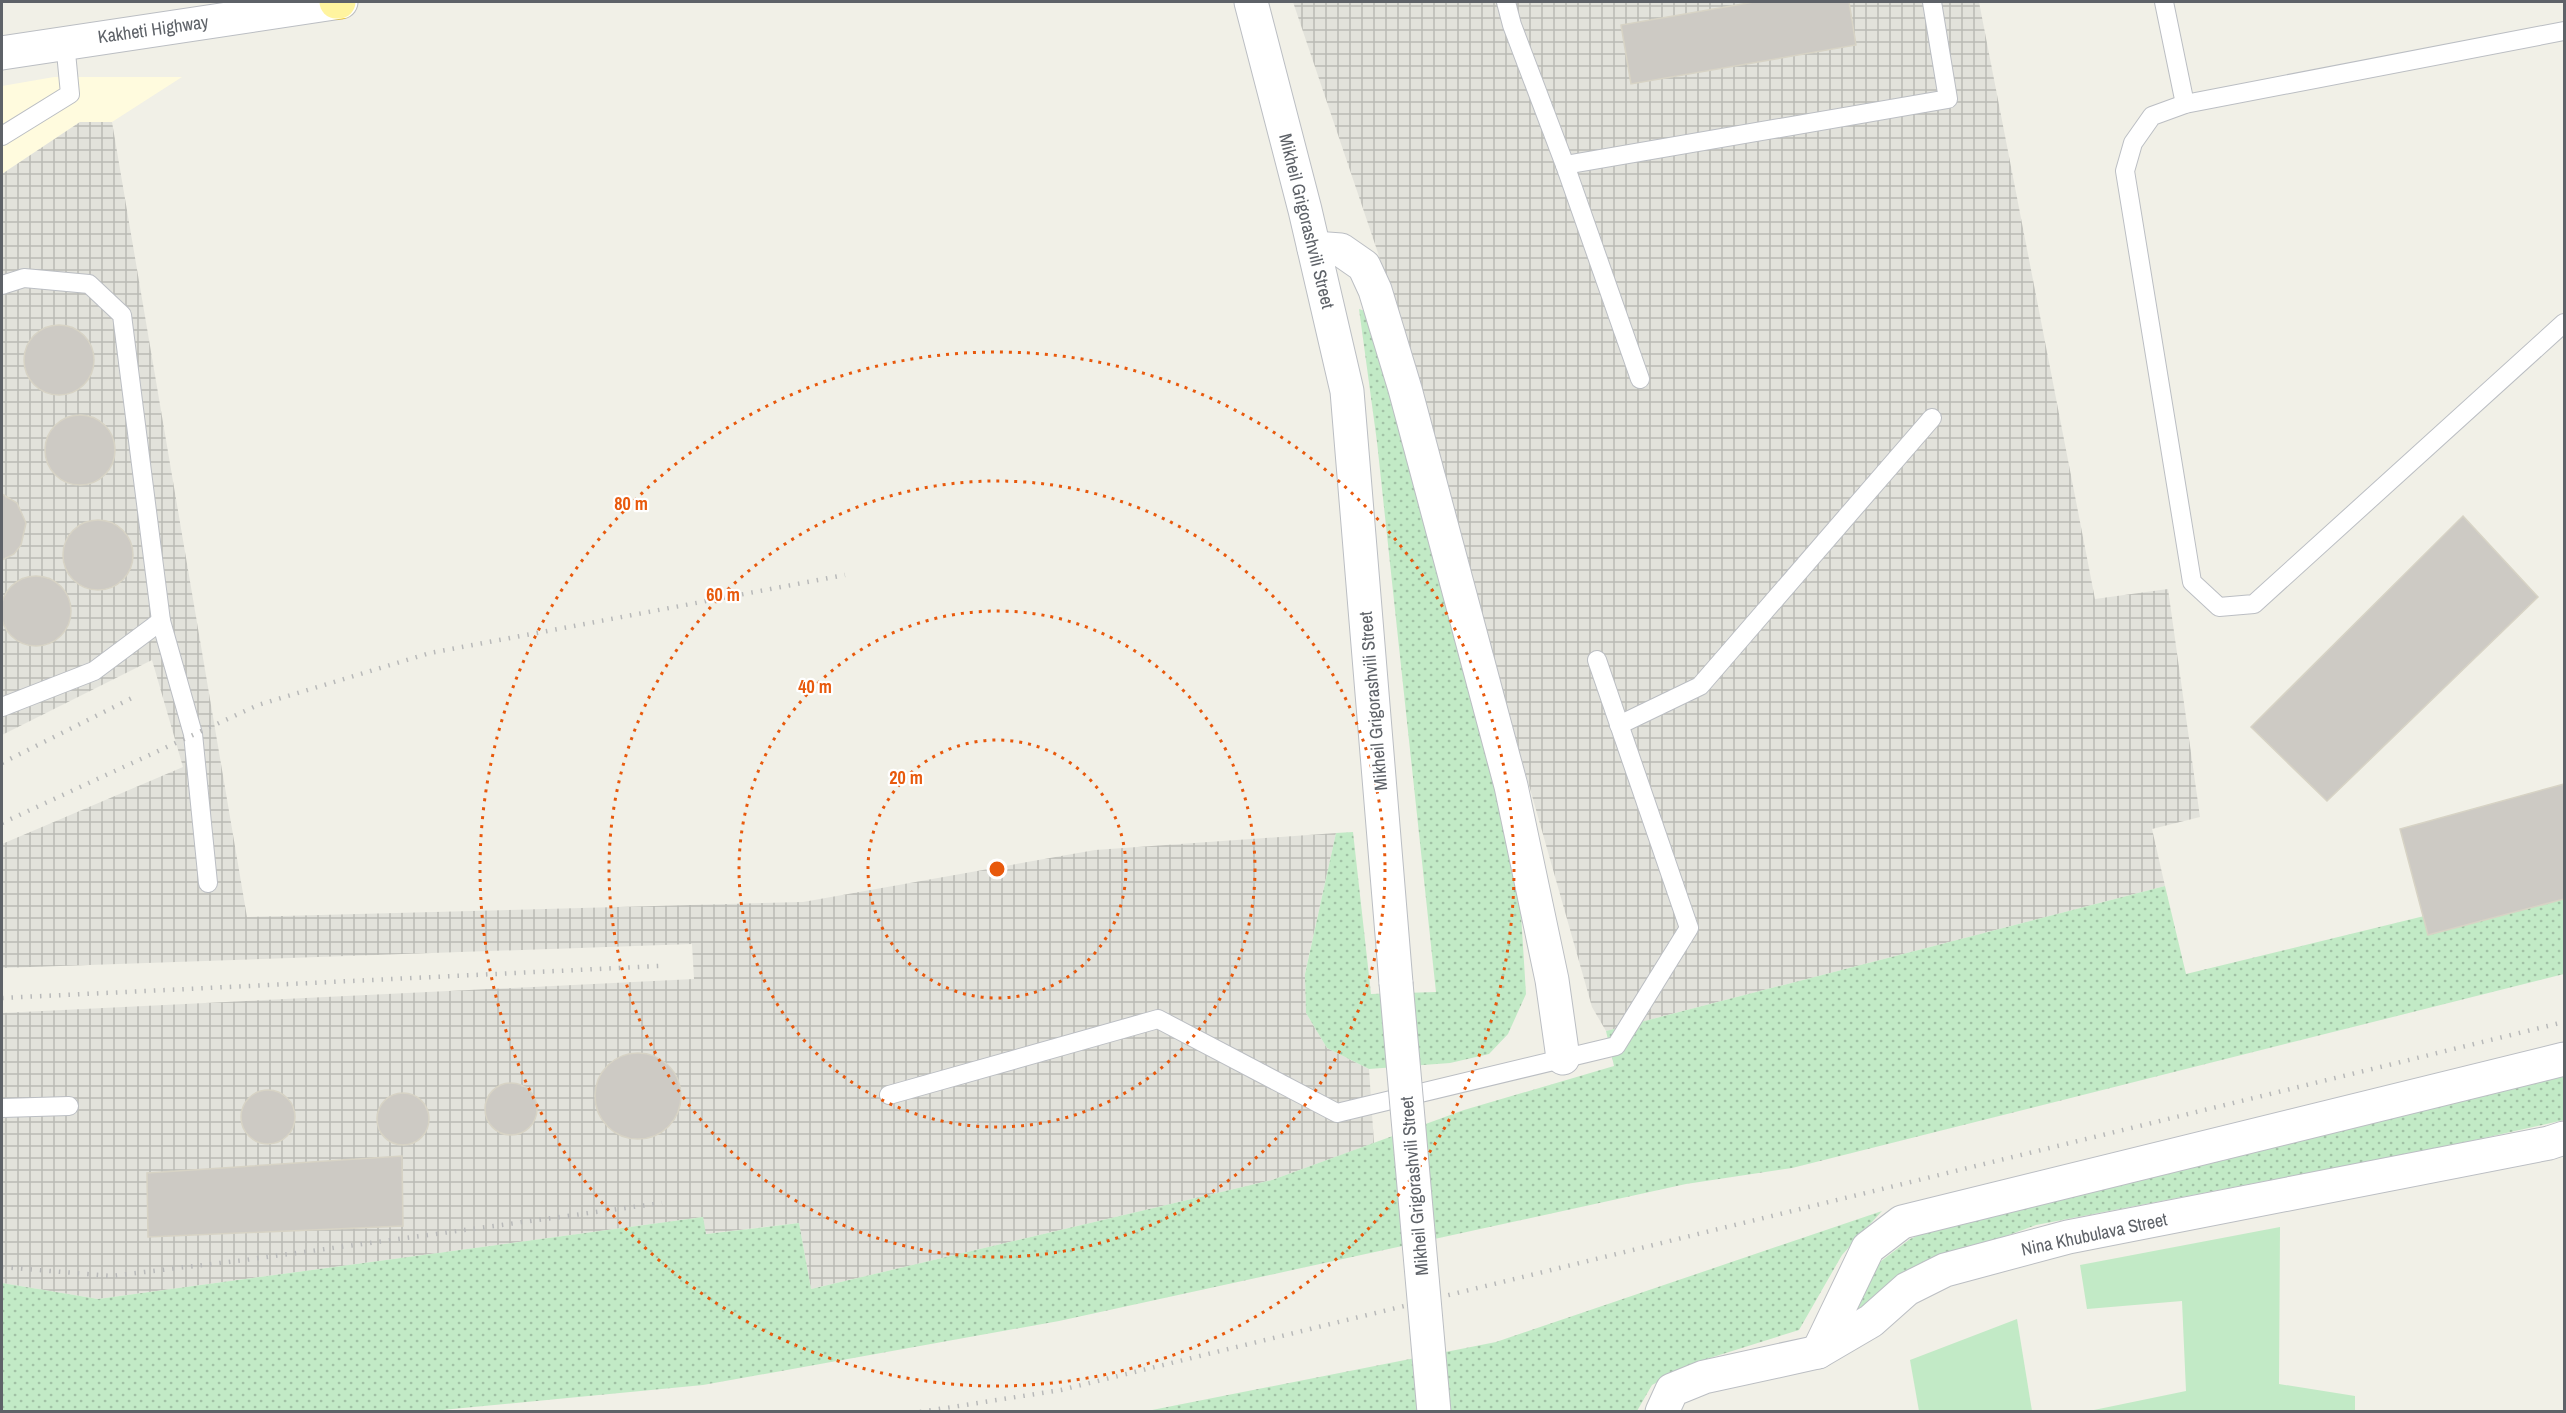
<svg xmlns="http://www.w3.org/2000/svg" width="2566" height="1413" font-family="'Archivo Narrow',sans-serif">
	<defs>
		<pattern id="industrial-grid" width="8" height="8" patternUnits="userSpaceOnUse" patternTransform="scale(1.5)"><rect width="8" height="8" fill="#e2e2db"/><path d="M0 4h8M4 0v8" fill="none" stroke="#babbb5"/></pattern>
		<pattern id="grass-dots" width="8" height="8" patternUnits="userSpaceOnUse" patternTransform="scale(1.5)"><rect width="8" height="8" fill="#c2eac6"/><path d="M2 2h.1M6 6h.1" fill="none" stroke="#a1c1a5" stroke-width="1.8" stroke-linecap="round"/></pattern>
	</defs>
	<rect width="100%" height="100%" fill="#f1f0e7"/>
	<polygon fill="#fffbde" points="54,77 182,77 112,122 80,122 2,174 2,86"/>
	<g fill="url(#industrial-grid)">
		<polygon points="1293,2 1979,2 2095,599 2168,589 2200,817 2152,829 2165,886 1606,1031 1592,1007 1378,253"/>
		<polygon points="80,122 112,122 247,917 803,902 1095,850 1336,833 1305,973 1306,1013 1327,1048 1369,1069 1374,1143 1272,1180 811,1289 799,1223 705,1234 703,1217 98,1299 2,1283 2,1013 694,979 692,944 2,968 2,844 183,767 152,660 2,735 2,174"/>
	</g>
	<g fill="url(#grass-dots)">
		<polygon points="1359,309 1371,313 1503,810 1521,914 1526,994 1508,1034 1489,1054 1450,1063 1369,1069 1327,1048 1306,1013 1305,974 1336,833 1353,832 1371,994 1436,992 1377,442"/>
		<polygon points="2564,882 2564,974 1792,1168 1686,1184 1059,1321 703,1385 421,1412 2,1411 2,1283 98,1299 703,1217 706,1234 799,1223 811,1289 1272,1180 1464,1110 1614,1066 1606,1031 2165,886 2186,974"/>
		<polygon points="2564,1072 2564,1120 2448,1146 2036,1225 1938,1261 1875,1302 1855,1310 1872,1268 1910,1239 1936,1227"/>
		<polygon points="1882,1211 1842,1255 1799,1330 1694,1363 1652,1385 1637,1411 1142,1412 1496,1342"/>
	</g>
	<g fill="#c2eac6">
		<polygon points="2280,1227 2279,1384 2355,1396 2355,1411 2089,1411 2186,1391 2182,1301 2087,1309 2080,1265"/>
		<polygon points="2017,1319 2032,1411 1919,1411 1910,1360"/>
	</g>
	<g fill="#cdcac4" stroke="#d7d3c5" stroke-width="1.5">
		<polygon points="1754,2 1849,2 1856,45 1631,84 1621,25"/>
		<circle cx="59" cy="360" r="35"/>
		<circle cx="80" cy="450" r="35"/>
		<polygon points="2,494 17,503 26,523 21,545 14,554 2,560"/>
		<polygon points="2463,516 2538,597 2327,801 2251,727"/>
		<circle cx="98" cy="555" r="35"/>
		<circle cx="36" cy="611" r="35"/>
		<polygon points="2564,784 2564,899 2428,935 2400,829"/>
		<circle cx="638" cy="1096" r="43"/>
		<circle cx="511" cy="1109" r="26"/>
		<circle cx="268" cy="1117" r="27"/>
		<circle cx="403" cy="1119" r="26"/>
		<polygon points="402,1156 403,1226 148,1237 147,1173"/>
	</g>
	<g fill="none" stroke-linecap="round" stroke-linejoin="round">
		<defs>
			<g id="service">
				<polyline points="1506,2 1512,25 1565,165"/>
				<polyline points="2164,2 2185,104"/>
				<polyline points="2564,31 2185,104 2152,116 2133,143 2125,171 2192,582 2219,607 2254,604 2564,323"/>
				<polyline points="2,136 70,94 65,42"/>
				<polyline points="2,285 24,278 89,284 122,315 161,621 193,734 208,883"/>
				<polyline points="1640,379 1565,165 1948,99 1932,2"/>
				<polyline points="2,707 94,671 161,621"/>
				<polyline points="1619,725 1700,686 1932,418"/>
				<polyline points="889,1095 1158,1019 1337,1113 1616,1046 1689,928 1597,660"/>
				<polyline points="2,1108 69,1106"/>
			</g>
			<g id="minor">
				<polyline points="1314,248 1341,250 1364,266 1375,290 1405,389 1511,786 1552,980 1563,1058"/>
				<polyline points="1818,1352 1868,1248 1902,1222 2564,1059"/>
				<polyline points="1662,1412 1672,1390 1704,1377 1818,1352 1871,1321 1907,1289 1945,1270 2068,1237 2549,1143 2564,1138"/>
			</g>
			<g id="tertiary">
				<polyline points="1251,2 1305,210 1347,391 1396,983"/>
				<polyline points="2,53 341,2"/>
			</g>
			<polyline id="trunk" points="336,2 339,2"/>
		</defs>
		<use href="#service" stroke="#bbbec3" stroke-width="20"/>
		<use href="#minor" stroke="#bbbec3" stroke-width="35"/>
		<use href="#tertiary" stroke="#bbbec3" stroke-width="35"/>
		<use href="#trunk" stroke="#f8c400" stroke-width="35"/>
		<use href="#service" stroke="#fff" stroke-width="18"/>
		<use href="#minor" stroke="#fff" stroke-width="33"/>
		<use href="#tertiary" stroke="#fff" stroke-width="33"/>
		<use href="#trunk" stroke="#fff49f" stroke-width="33"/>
		<g stroke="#b8b9b9" stroke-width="4.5" stroke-dasharray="1.5 8" stroke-linecap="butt">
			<polyline points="2,763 136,696"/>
			<polyline points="2,823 258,705 430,653 845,575"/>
			<polyline points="2,998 659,966"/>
			<polyline points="2,1267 111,1276 245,1260 662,1203"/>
			<polyline points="920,1412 1061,1390 2564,1022"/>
		</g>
		<defs>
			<polyline id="tertiary-bridge" points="1396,983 1434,1412"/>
		</defs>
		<use href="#tertiary-bridge" stroke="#bbbec3" stroke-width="35" stroke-linecap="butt"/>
		<use href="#tertiary-bridge" stroke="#fff" stroke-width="33"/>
	</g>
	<g fill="none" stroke="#e8590c" stroke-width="3" stroke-dasharray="3 6">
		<circle cx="997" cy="869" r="129"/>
		<circle cx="997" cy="869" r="258"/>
		<circle cx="997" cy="869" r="388"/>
		<circle cx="997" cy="869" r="517"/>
	</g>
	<g text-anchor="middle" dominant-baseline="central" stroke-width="4.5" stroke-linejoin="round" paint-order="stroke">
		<g font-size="18" fill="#5e6268" stroke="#fff">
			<text transform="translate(153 29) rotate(-8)">Kakheti Highway</text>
			<text transform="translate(1307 221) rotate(76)">Mikheil Grigorashvili Street</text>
			<text transform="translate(1373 701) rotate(-95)">Mikheil Grigorashvili Street</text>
			<text transform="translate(1414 1186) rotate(-95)">Mikheil Grigorashvili Street</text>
			<text transform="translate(2094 1234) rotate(-12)">Nina Khubulava Street</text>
		</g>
	</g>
	<circle cx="997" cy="869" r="9" fill="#e8590c" stroke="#fff" stroke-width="3"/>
	<g font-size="18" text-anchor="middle" font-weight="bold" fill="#e8590c" stroke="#fff" stroke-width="4.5" stroke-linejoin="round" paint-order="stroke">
		<text x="631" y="510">80 m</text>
		<text x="723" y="601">60 m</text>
		<text x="815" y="693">40 m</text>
		<text x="906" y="784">20 m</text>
	</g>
	<rect width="2566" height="1413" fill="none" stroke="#5e6268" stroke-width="6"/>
</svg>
